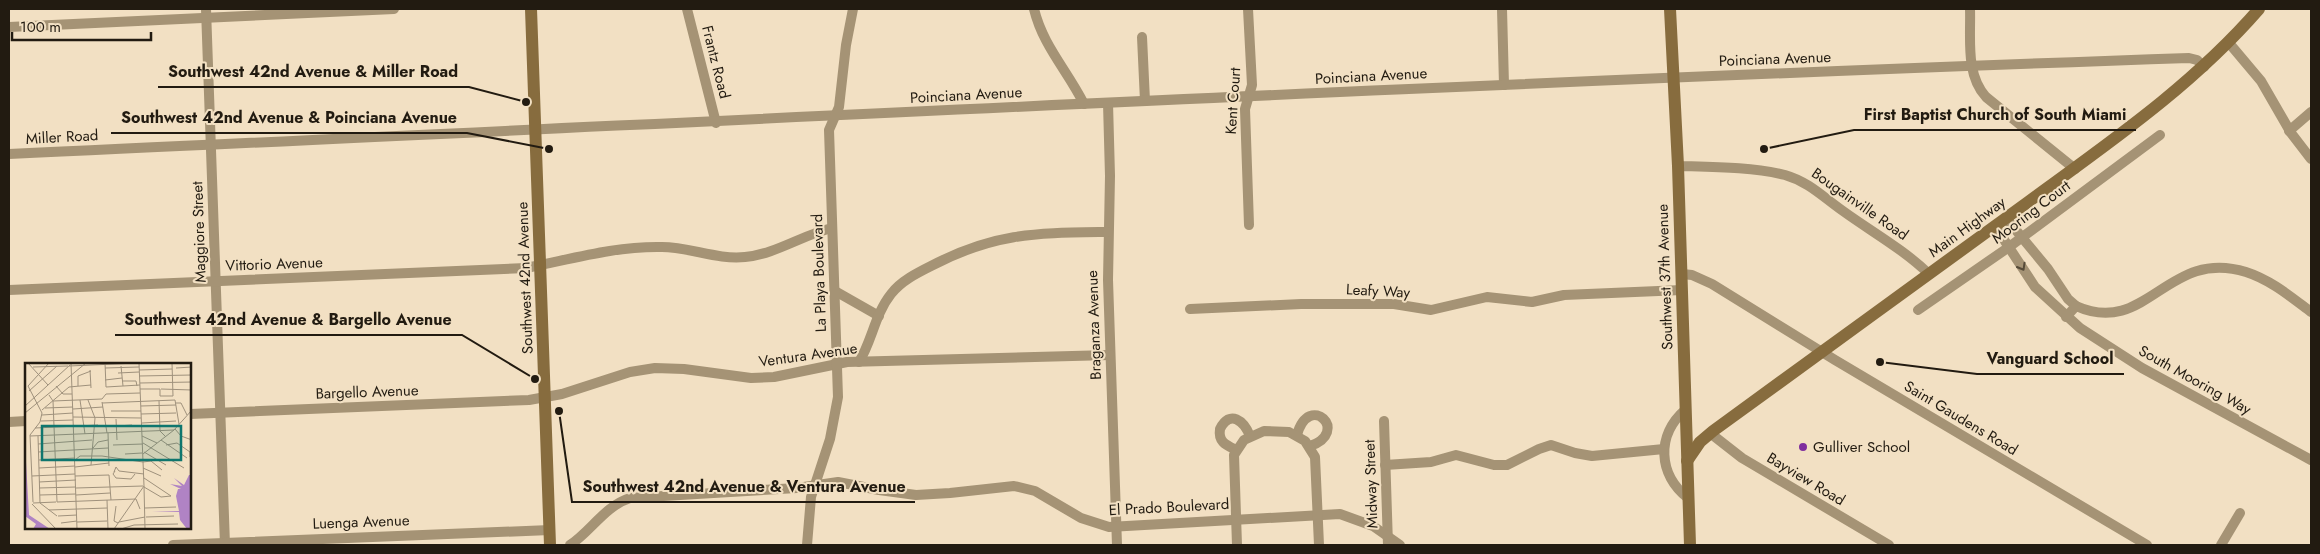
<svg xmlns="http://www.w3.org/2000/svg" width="2320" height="554" font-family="Jost,sans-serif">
	<rect width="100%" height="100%" fill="#f2e0c3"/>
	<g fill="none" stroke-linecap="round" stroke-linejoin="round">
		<g stroke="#a59375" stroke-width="10">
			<polyline points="206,9 225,545"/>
			<polyline points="687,9 716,123"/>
			<path d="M1034,9C1043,46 1067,70 1084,104"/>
			<polyline points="1248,9 1252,85 1245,109 1249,225"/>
			<polyline points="1502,9 1504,85"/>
			<path d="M1970,9C1971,37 1965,74 1986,97L2075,169"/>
			<polyline points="9,27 394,9"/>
			<polyline points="1142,37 1145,101"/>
			<polyline points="2229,43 2261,81 2291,133 2311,159"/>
			<polyline points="1108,103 1110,176 1108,280 1117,545"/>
			<polyline points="2289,131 2311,112"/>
			<path d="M9,154C736,121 1462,83 2189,58L2197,60L2204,67"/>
			<path d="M1678,166C1711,167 1753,167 1785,175C1809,182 1823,197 1843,211C1872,232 1903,249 1929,274"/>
			<polyline points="2006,218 2048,269 2068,299 2076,306"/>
			<polyline points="1995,226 2035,287 2080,328 2142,368 2311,460"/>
			<polyline points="1682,274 1692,275 1712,284 1835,360 2147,545"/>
			<path d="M9,290L526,268C572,259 615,246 662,247C690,247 717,260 745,257C776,254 802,235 832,228"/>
			<polyline points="835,291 879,316"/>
			<polyline points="1190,309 1301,304 1394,304 1431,310 1487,297 1532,302 1564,295 1682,290"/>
			<polyline points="1918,310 2009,247 2160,135"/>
			<path d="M2066,317L2076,306C2147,338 2167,247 2246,272C2271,280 2291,297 2311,312"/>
			<path d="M859,362C872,341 875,314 891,294C901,281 917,273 931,266C996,232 1037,233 1108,232"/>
			<path d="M1685,410C1656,435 1658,475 1688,498"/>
			<polyline points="190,414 529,400 562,394 630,372 655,368 684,369 751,378 774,377 847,362 1110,355"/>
			<polyline points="1384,421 1388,545"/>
			<polyline points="9,422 26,421"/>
			<polyline points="1710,433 1742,458 1889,545"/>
			<path d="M1297,435C1309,391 1351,432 1310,446"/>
			<path d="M1236,450C1226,445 1218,442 1220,429C1230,409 1244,421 1250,436"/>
			<polyline points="1385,465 1431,462 1456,455 1494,465 1507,465 1539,449 1551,445 1575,453 1592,456 1664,449"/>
			<polyline points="173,545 550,530"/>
			<path d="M570,545C591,531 605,506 630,498L797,488L838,482L879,490L916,495L950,493L1014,486L1035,491L1081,518L1109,527L1340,514L1373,526L1400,545"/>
			<polyline points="807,545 811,497 830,439 838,397 829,130 839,107 846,45 853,9"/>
			<polyline points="1237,545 1234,455 1244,440 1264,431 1289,432 1305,441 1315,457 1319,545"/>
			<polyline points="2221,545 2240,513"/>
		</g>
		<g stroke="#876c3e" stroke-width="12">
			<polyline points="531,9 550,545"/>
			<polyline points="1670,9 1678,166 1690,545"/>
			<path d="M1687,461L1700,442L1713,431C1818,354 1923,279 2028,202C2110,142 2192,86 2259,9"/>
		</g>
	</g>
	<defs><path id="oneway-chevron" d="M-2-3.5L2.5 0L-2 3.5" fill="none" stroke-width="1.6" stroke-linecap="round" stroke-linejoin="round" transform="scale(1.25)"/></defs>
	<use stroke="#564b39" href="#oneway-chevron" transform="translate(2022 267) rotate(60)"/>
	<circle fill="#7f2e9e" stroke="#f2e0c3" stroke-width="2" cx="1803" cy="447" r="5"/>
	<g text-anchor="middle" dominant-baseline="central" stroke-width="4" stroke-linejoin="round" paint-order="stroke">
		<g font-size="15" fill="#221b11" stroke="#f2e0c3">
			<text transform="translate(1775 59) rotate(-2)">Poinciana Avenue</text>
			<text transform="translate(716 62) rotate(76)">Frantz Road</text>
			<text transform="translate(1371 76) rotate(-3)">Poinciana Avenue</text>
			<text transform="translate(966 95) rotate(-3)">Poinciana Avenue</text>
			<text transform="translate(1233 101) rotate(-86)">Kent Court</text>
			<text transform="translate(62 137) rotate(-3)">Miller Road</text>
			<text transform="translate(1860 204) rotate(35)">Bougainville Road</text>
			<text transform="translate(2031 212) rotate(-37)">Mooring Court</text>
			<text transform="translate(1967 227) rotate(-36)">Main Highway</text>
			<text transform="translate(199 232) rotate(-92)">Maggiore Street</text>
			<text transform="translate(274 264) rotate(-2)">Vittorio Avenue</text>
			<text transform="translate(819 273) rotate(-92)">La Playa Boulevard</text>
			<text transform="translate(1665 277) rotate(-92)">Southwest 37th Avenue</text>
			<text transform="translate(525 278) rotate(-92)">Southwest 42nd Avenue</text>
			<text transform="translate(1378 291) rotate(3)">Leafy Way</text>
			<text transform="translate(1094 325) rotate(-92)">Braganza Avenue</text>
			<text transform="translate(808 355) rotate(-8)">Ventura Avenue</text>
			<text transform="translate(2195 380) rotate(29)">South Mooring Way</text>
			<text transform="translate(367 392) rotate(-2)">Bargello Avenue</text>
			<text transform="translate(1961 418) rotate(31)">Saint Gaudens Road</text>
			<text transform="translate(1806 479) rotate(31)">Bayview Road</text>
			<text transform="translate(1371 484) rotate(-92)">Midway Street</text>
			<text transform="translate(1169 507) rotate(-3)">El Prado Boulevard</text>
			<text transform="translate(361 522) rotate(-2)">Luenga Avenue</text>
		</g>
		<g font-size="15" fill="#221b11" stroke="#f2e0c3" text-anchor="start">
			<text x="1813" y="447">Gulliver School</text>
		</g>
	</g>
	<g transform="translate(25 363)">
		<rect width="166" height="166" fill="#f2e0c3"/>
		<path d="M0,81L4,152L25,166H8L11,161L0,153ZM164,112H166V166H162L155,157L154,149H127L154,148L151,133L153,126H156L145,121L157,123L149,115L159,122Z" fill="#b083c4"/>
		<path fill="none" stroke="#9f917c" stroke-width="1" d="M3,0L23,22M46,0L52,166M80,0L81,24L115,22M44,3L112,0M96,3L98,23M8,4L43,3M80,5L114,4M151,5L167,4M65,7L66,25M114,7L147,6M93,10L114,9M114,13L167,12M80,17L97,15M97,18H111L112,23M115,20L167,19M31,23L38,31H47M53,23V13L66,8M115,26H135M135,26V33H148L147,0M136,26L167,27M4,28L32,3M24,32L28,38L32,139M77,36L81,31L115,30M55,37L60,71M63,37L70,55L66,102M28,38L77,36M134,38L135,68L141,74M77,39L82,70M77,40L150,37L154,61M151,40H156L162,52M0,43L45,2M116,43L151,42M20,45L48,44M48,46L78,44M17,47L44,24L66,22M86,48H116M0,50L61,0M116,51L151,50M17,52L48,50M48,54L116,55M91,56L92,77M16,58L48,57M117,60L151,58M92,63L107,62M10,65L73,62M150,66L156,73L167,77M83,70L84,103M5,73L149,67M13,73L15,140L32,153M117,73L132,80M136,77L162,95M118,80L159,105M13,81L67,77M88,82L118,81M141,82L152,80L165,89V94M68,85L73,79L83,77M13,89L83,85M119,89L141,102M100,91L117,90M118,91L149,67L167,47M14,97L50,95M50,97L55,93H77L118,99M118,99L126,98L137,107M50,104L84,100M14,105L50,103M118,105L136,113M90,108L88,111L91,115L106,116L110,111M89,109L91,104L94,108L119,111M7,113L50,111M50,113L84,112L86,137M119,115L146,133M14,119L51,117M119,123L120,166M119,124L136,134L146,133M14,125L51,124M51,125L118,123M15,132L51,131M51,132L85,130M82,137L83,166M8,139L5,72L15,59L17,50L3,23L24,0M32,139L111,136L115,146M8,140L31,139M7,141L31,166M91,143L89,158L93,160M120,145L151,144M24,147L82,145M33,153L52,152M121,154L149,153M52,159L82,158M94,159L120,154M36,160L52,158M89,166L119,123L114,0M96,166L109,162L153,161"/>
		<path fill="#0f766e" fill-opacity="0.15" stroke="#0f766e" stroke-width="2.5" d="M17,63H156V97H17Z"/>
		<rect width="166" height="166" fill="none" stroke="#221b11" stroke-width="2.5"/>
	</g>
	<path fill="none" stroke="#221b11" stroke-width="2" d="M526 102L469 87H158M1764 149L1854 130H2136M549 149L467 133H111M535 379L462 335H115M1880 362L1977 374H2124M559 411L572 502H915"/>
	<g fill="#221b11" stroke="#f2e0c3" stroke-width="2">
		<circle cx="526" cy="102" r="5"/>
		<circle cx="1764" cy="149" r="5"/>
		<circle cx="549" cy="149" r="5"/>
		<circle cx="535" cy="379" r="5"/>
		<circle cx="1880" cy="362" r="5"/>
		<circle cx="559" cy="411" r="5"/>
	</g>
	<g font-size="16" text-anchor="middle" font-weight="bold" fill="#221b11" stroke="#f2e0c3" stroke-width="4" stroke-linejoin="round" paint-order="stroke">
		<text x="313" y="77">Southwest 42nd Avenue &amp; Miller Road</text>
		<text x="1995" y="120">First Baptist Church of South Miami</text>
		<text x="289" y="123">Southwest 42nd Avenue &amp; Poinciana Avenue</text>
		<text x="288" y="325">Southwest 42nd Avenue &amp; Bargello Avenue</text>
		<text x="2050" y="364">Vanguard School</text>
		<text x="744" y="492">Southwest 42nd Avenue &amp; Ventura Avenue</text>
	</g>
	<rect width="2320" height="554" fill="none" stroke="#221b11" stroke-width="20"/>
	<path d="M12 32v8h139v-8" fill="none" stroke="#221b11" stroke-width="2.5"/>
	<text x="20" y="32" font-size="15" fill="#221b11" stroke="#f2e0c3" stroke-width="4" paint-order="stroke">100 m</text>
</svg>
